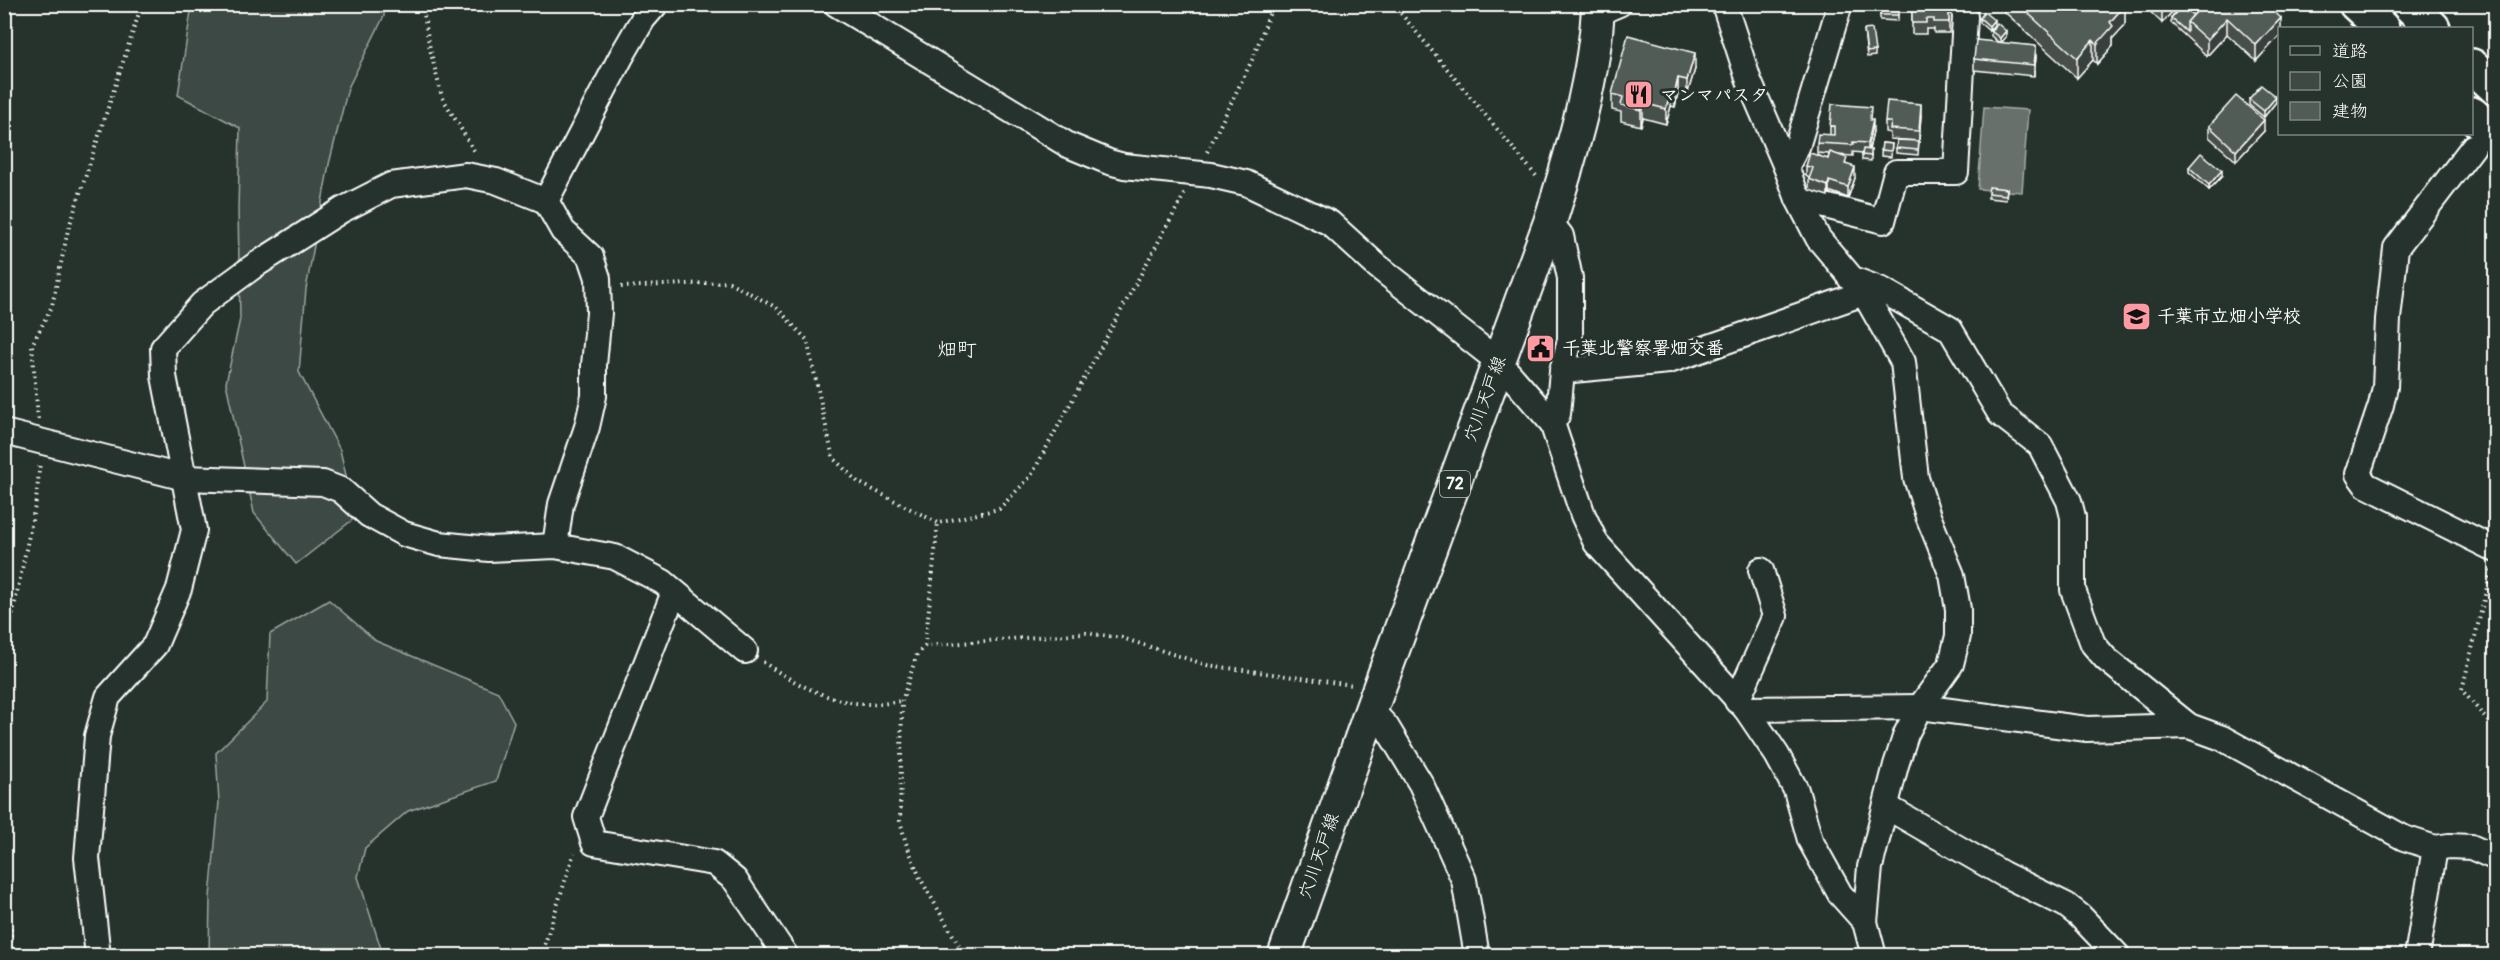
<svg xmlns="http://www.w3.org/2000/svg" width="2500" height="960" font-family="Pangolin,'Klee One',sans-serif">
	<rect width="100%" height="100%" fill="#26332d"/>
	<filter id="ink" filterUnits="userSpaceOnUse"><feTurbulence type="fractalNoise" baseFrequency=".0167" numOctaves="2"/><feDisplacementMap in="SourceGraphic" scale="12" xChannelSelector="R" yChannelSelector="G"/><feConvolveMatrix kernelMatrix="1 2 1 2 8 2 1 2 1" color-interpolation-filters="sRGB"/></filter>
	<g filter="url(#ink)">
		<g fill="#3e4944" stroke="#9ea4a2" stroke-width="1.5">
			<polygon points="192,5 384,5 384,16 348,88 329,164 306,289 299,372 340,450 356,517 296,564 254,513 226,383 240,319 238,209 240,128 178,95"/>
			<polygon points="329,600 376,641 498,692 514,722 496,781 408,811 365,848 358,877 383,955 209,955 210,897 219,802 216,753 267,702 270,634"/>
		</g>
		<polygon fill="#67706c" stroke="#a4a9a7" stroke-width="1.5" points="1984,107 2028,110 2022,192 1978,189"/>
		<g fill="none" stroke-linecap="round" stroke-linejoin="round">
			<defs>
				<g id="minor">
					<polyline points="836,4 1068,145 1109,162 1124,166 1211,175 1246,183 1330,223 1376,265 1499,362 1552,423 1583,515 1596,543 1746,709 1777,755 1796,790 1810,840 1840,894 1865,922 1874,956"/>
					<polyline points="1724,4 1749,81 1786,167"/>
					<polyline points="1840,4 1797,147 1786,167 1798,199 1818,238 1864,293 1903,362 1916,478 1928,516 1952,575 1958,609 1958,636 1951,664 1920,707 1906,734 1896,765 1870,867 1865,922"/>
					<polyline points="1598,13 1619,4"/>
					<polyline points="2473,147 2396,248 2388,319 2385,387 2381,405 2358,474 2366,485 2496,550"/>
					<polyline points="1798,199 1883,221 1896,172 1956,172 1965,17 1963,4"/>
					<polyline points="546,201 621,57 643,19 656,4"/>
					<polyline points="1550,222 1561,236 1570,278 1570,340 1562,371 1558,414 1552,423"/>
					<polyline points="1850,278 1882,290 1950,329 2000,414 2040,445 2069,501 2073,517 2073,590 2093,644 2106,659 2189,726 2222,738 2404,838 2435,848 2449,846 2471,847 2496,858"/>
					<polyline points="1562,371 1669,361 1864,293"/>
					<polyline points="4,432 185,478 323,483 341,490 369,515 404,534 439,544 489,549 555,546 615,557 663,582 745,651"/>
					<polyline points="674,592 586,817 594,843 714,863 735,880 786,956"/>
					<polyline points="1737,701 1775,616 1761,570"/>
					<polyline points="1746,709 1920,707 2087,729 2189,726"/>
					<polyline points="1371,710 1386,726 1421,784 1464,880 1477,956"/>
					<polyline points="1887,807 2003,874 2066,905 2080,916 2118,956"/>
					<polyline points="98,956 87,858 97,736 108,697 155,645 179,589 194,530 164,376 163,348 202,304 254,266 342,210 391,185 466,175 496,181 546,201 563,231 591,257 598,278 599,313 594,365 594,396 587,427 561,504 555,546"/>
					<polyline points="2417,956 2435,848"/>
				</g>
				<path id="major" d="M1284,956L1371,710L1550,222C1571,155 1596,74 1598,4"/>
				<g id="highway">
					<polyline points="2356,4 2382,28"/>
					<polyline points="2408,4 2433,28"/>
					<polyline points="2472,66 2496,88"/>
					<polyline points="2472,114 2496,137"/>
				</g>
			</defs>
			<use href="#minor" stroke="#fff" stroke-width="28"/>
			<use href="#major" stroke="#fff" stroke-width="36"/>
			<use href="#highway" stroke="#fff" stroke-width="38"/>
			<g stroke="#fff" stroke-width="4" stroke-dasharray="1.5 4.5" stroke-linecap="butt">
				<polyline points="422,4 430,49 442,97 476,154"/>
				<polyline points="1393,4 1537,177"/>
				<polyline points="1207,152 1253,58 1273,4"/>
				<polyline points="621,287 729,282 777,308 807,340 833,458 858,482 938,523"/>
				<polyline points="38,419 32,345 52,306 68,230 142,4"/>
				<polyline points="2491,571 2462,690 2496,731"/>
				<polyline points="925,646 938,523 999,509 1031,476 1185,193"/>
				<polyline points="4,656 36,501 40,462"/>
				<path d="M763,662C794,683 832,704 870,704C881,705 892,702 902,701"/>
				<polyline points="4,912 11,929 11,956"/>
				<polyline points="541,956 574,853"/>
				<polyline points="965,956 920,878 906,843 900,821 902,701 917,654 925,646 1086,633 1122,638 1207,665 1352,685"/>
			</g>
			<use href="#minor" stroke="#26332d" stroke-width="24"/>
			<use href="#major" stroke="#26332d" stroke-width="32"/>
			<use href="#highway" stroke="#26332d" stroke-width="33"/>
		</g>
		<g fill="#464f4b" stroke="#fff" stroke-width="1.5">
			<polygon points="1878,4 1907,4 1907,6"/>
			<polygon points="1912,4 1949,4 1949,33 1934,33 1934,29 1926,29 1926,34 1912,34"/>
			<polygon points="1996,4 2124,4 2125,25 2113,38 2113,46 2097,64 2093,60 2077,78"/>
			<polygon points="2142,4 2179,4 2162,23"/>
			<polygon points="2183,4 2266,4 2281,28 2280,28 2280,35 2256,61 2227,34 2207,56 2171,23 2171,18"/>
			<polygon points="1880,8 1898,8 1898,21 1880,20"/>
			<polygon points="1980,18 1994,25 1989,31 1980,23"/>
			<polygon points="1864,30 1875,51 1875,56 1867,57"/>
			<polygon points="1991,31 2006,37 2001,43 2036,57 2034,76 1974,70 1974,59 1998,42 1991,36"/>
			<polygon points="1695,69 1687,95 1678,93 1675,107 1671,106 1666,124 1643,118 1641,126 1621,121 1621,112 1612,110 1612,94"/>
			<polygon points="2249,99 2276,102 2264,117 2249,105"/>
			<polygon points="1921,115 1919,141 1890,139 1890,133 1885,132 1885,122"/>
			<polygon points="1830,126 1873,131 1869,150 1871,150 1871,161 1862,160 1862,153 1853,152 1853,156 1838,155 1847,165 1855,178 1848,198 1829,191 1828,196 1809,190 1809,178 1806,176 1806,166 1828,159 1829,154 1817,153 1817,143 1830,135"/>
			<polygon points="2209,126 2264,131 2236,161 2209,137"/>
			<polygon points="1919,141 1918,155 1896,153 1896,148"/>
			<polygon points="1882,143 1892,144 1891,157 1881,156"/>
			<polygon points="2189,167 2222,176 2209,190 2189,172"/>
			<polygon points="2007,189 2006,200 1988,198 1988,193"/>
		</g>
		<g fill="#39403d" stroke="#fff" stroke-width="1.5">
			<polygon points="2169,4 2179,4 2162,23 2162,12"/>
			<polygon points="2125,5 2125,25 2113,38 2113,46 2097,64 2097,44 2110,22"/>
			<polygon points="2227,18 2227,34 2207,56 2207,40"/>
			<polygon points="2281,18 2281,28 2280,28 2280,35 2256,61 2256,45"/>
			<polygon points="1994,20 1994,25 1989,31 1989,26"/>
			<polygon points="2006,31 2006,37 2000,44 2000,38"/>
			<polygon points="2093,40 2093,60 2077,78 2077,58"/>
			<polygon points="2036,46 2036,57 2034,76 2034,65"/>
			<polygon points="1695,53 1695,69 1687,95 1687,80"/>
			<polygon points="1678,78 1678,93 1675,107 1675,91"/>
			<polygon points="1671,90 1671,106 1666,124 1666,109"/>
			<polygon points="2276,97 2276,102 2264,117 2264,111"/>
			<polygon points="1643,103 1643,118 1641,126 1641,110"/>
			<polygon points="1921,104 1921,115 1919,141 1919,131"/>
			<polygon points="1873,120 1873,131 1868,154 1868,143"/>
			<polygon points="2264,120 2264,131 2236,161 2236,151"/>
			<polygon points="1855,167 1855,178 1848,198 1848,187"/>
			<polygon points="2222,170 2222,176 2209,190 2209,185"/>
			<polygon points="1829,181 1829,191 1828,196 1828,186"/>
		</g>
		<g fill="#515c57" stroke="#fff" stroke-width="1.5">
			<polygon points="1912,4 1949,4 1949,22 1934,22 1934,19 1926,19 1926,23 1912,23"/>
			<polygon points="2018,4 2125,4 2125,5 2110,22 2113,26 2097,44 2093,40 2077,58"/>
			<polygon points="2153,4 2169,4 2162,12"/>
			<polygon points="2194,4 2266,4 2281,18 2256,45 2227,18 2207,40 2187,22 2199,9"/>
			<polygon points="2183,5 2193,15 2187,22 2187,32 2171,18"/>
			<rect x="1880" y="8" width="18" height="7"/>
			<polygon points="1984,12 1994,20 1989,26 1980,18"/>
			<polygon points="1997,23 2006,31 2000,38 1991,31"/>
			<polygon points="1872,29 1875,51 1867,52 1864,30"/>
			<polygon points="1628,35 1695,53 1687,80 1678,78 1675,91 1671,90 1666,109 1643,103 1641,110 1621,105 1623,97 1612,94"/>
			<polygon points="1976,40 2036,46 2034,65 1974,59"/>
			<polygon points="2261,85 2276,97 2264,111 2249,99"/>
			<polygon points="2236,96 2264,120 2236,151 2209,126"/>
			<polygon points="1887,101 1921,104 1919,131 1890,129 1891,122 1885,122"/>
			<polygon points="1832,104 1871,107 1870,120 1873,120 1868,143 1853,142 1853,145 1817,143 1818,134 1834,135 1834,126 1830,126"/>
			<polygon points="1897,140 1919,141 1918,150 1896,148"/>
			<polygon points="1882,143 1892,144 1891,151 1881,150"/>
			<polygon points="1863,149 1871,150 1871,156 1862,155"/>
			<polygon points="1830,152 1847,158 1845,164 1855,167 1848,187 1829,181 1828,186 1809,179 1813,168 1806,166 1810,153 1828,159"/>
			<polygon points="2201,153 2222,170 2209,185 2189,167"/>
			<polygon points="1989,187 2007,189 2006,195 1988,193"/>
		</g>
	</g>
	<defs>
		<symbol id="restaurant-square" viewBox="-11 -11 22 22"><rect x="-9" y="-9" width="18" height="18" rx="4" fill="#ff9aa2" stroke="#26332d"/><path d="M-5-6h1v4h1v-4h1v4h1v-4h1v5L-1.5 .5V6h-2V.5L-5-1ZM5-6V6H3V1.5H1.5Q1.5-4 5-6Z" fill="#111"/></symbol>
		<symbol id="school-square" viewBox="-11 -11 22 22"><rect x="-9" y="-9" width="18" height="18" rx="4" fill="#ff9aa2" stroke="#26332d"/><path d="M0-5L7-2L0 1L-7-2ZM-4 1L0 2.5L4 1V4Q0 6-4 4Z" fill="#111"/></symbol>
		<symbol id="civic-square" viewBox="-11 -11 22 22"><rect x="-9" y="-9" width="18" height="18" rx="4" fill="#ff9aa2" stroke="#26332d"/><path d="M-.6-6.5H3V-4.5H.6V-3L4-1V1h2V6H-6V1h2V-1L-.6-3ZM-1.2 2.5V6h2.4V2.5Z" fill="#111"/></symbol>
	</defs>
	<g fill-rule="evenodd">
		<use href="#restaurant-square" x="1622" y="78" width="33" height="33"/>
		<use href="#school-square" x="2120" y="300" width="33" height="33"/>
		<use href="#civic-square" x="1524" y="332" width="33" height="33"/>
	</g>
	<g text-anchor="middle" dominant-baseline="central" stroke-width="6" stroke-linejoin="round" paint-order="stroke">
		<rect fill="#26332d" stroke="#bec2c0" stroke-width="1.5" x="1440" y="471" width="30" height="26" rx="4.5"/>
		<g font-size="16" font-weight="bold" fill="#fff">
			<text x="1455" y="484">72</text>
		</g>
		<g font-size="18" font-weight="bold" fill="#fff" stroke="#26332d" text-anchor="start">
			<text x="1660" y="95">マンマパスタ</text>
			<text x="2157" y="316">千葉市立畑小学校</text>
			<text x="1562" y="348">千葉北警察署畑交番</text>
		</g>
		<g font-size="18" fill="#fff" stroke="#26332d">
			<text transform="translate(1485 399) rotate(-70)">穴川天戸線</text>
			<text transform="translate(1319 856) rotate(-71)">穴川天戸線</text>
		</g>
		<g font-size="20" fill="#fff" stroke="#26332d">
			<text x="957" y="349">畑町</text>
		</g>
	</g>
	<rect width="2500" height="960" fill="none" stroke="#26332d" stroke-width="24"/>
	<rect x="12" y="12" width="2476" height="936" fill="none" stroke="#fff" stroke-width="2" filter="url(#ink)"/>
	<rect x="2278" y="27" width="195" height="108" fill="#26332d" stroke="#7d8581" stroke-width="1.5"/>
	<rect x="2290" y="46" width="30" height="9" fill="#26332d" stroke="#7d8581" stroke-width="1.5"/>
	<text x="2332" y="57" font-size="18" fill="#ffffff">道路</text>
	<rect x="2290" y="72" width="30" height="18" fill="#3e4944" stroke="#7d8581" stroke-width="1.5"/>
	<text x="2332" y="87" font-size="18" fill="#ffffff">公園</text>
	<rect x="2290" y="102" width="30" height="18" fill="#515c57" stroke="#7d8581" stroke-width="1.5"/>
	<text x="2332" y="117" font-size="18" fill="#ffffff">建物</text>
</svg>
